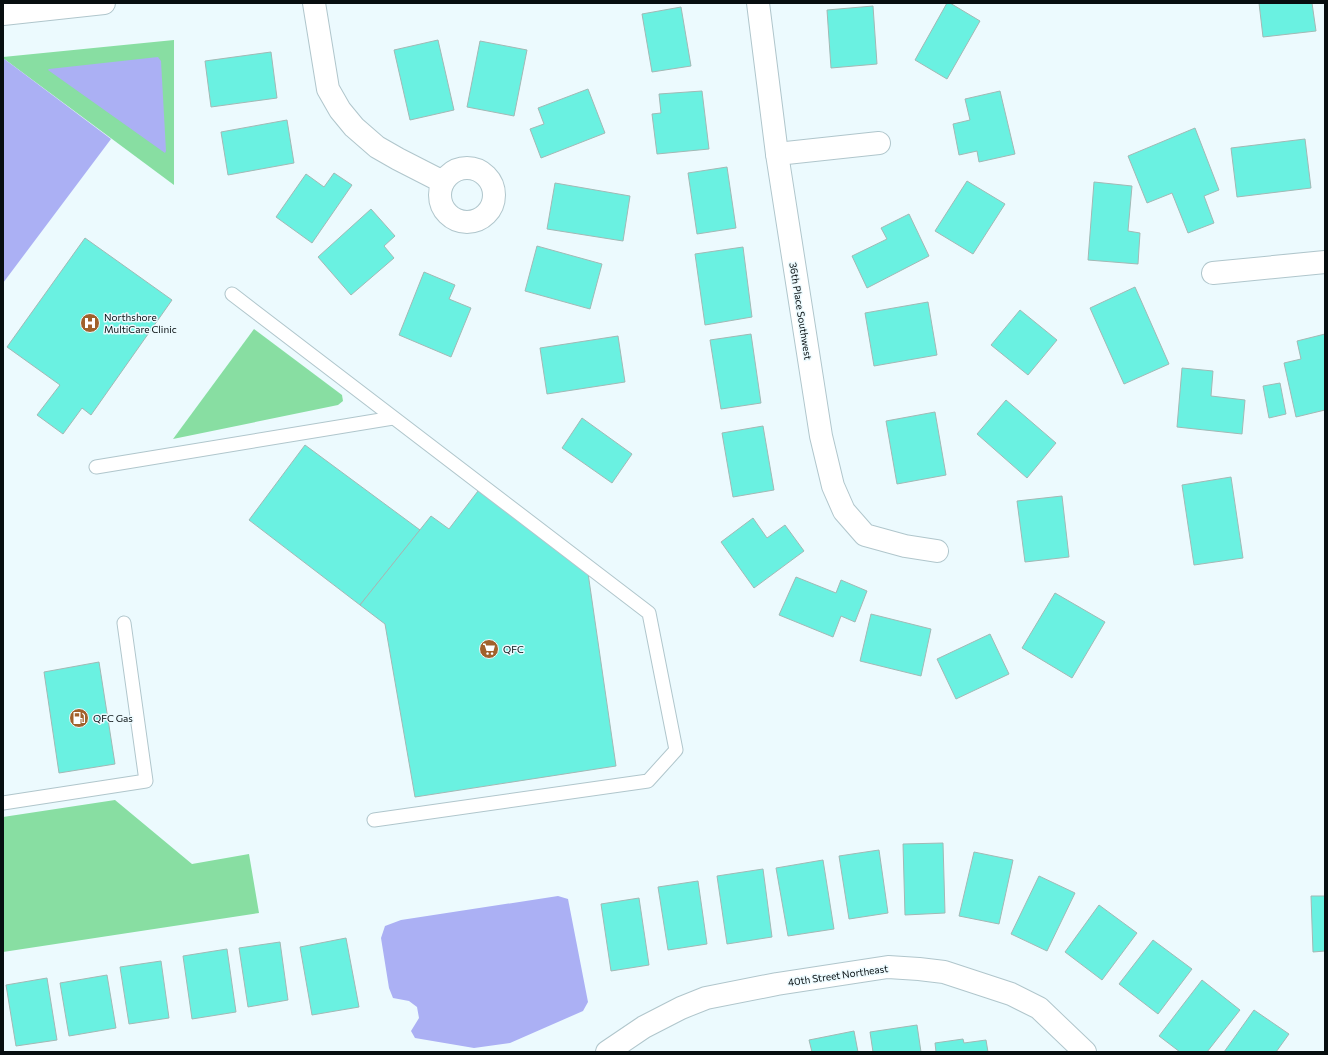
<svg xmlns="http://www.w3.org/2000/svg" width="1328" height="1055" font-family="Commissioner,sans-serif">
	<rect width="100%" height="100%" fill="#ecfafe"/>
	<g fill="#88dea2">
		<polygon points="174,40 174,185 3,58 3,57"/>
		<polygon points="254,329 342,395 343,401 338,405 173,439"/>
		<polygon points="115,800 192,864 249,854 259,913 3,952 3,817"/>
	</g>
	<g fill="#abb0f4">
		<polygon points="158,57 161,61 166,151 165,153 48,70 49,69"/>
		<polygon points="3,58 111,139 3,283"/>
		<polygon points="558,896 568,899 588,1002 583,1011 510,1043 474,1048 415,1038 411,1031 419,1018 417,1007 409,1001 393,998 389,988 381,938 385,926 401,920"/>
	</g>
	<g fill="#6af1e1" stroke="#a2b9b5">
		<polygon points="947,3 950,3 980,21 947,79 915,60"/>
		<polygon points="1259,3 1312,3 1316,31 1263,37"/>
		<polygon points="873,6 877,64 831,68 827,10"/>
		<polygon points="681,7 691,66 652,72 642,14"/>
		<polygon points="438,40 454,110 410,120 394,50"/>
		<polygon points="480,41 527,50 514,116 467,107"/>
		<polygon points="271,52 277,98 211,107 205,61"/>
		<polygon points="588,89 605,133 541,158 530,129 544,124 538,108"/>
		<polygon points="702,91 709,149 657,154 652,114 661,113 659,94"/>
		<polygon points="1000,91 1015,154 979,162 977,151 959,155 953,124 970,120 965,99"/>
		<polygon points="287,120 294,163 228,175 221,132"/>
		<polygon points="1195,128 1219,190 1204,196 1214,223 1188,233 1172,193 1147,203 1128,156"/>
		<polygon points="1305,139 1311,188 1237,197 1231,148"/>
		<polygon points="727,167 736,228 697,234 688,173"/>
		<polygon points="334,173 352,185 312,243 276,217 306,174 324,187"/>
		<polygon points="967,181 1005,204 973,254 935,231"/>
		<polygon points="1094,182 1132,186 1128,231 1140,233 1138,264 1088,260"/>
		<polygon points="555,183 630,196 623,241 547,229"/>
		<polygon points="371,209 395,236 384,246 394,258 351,295 318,257"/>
		<polygon points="909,214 929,256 867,288 852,256 887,239 881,228"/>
		<polygon points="85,238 172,300 91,415 82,408 63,434 37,415 60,385 7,347"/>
		<polygon points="537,246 602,264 590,309 525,291"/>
		<polygon points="743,247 752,317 705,325 695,254"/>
		<polygon points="424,272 455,285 449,299 471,308 451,357 399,335"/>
		<polygon points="1135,287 1169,364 1124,384 1090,308"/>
		<polygon points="928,302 937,355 874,366 865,313"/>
		<polygon points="1020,310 1057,340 1028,375 991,345"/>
		<polygon points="751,334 761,403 721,409 710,340"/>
		<polygon points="1325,334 1325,410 1296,417 1284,363 1301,359 1297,341"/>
		<polygon points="618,336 625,382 547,394 540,348"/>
		<polygon points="1182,368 1213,371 1211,396 1245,400 1242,434 1177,427"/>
		<polygon points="1280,383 1286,414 1269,418 1263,386"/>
		<polygon points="1006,400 1056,443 1027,478 977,434"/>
		<polygon points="935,412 946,475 897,484 886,421"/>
		<polygon points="582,418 632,454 612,483 562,448"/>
		<polygon points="763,426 774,490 733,497 722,433"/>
		<polygon points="305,445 420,530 360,605 249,520"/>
		<polygon points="1231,477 1243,558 1194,565 1182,485"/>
		<polygon points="478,491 588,573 616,766 415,797 385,624 360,605 431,516 449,529"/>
		<polygon points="1062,496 1069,557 1025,562 1017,501"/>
		<polygon points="753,518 767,538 785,525 804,551 754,588 721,542"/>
		<polygon points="796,577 836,593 841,580 867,591 855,622 841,616 833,637 779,615"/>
		<polygon points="1055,593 1105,622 1072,678 1022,648"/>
		<polygon points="871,614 931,629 921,676 860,661"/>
		<polygon points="990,634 1009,674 956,699 937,659"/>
		<polygon points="99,662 115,764 59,773 44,672"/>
		<polygon points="943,843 945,913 905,915 903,844"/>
		<polygon points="879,850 888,913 849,919 839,856"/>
		<polygon points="974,852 1013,860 999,924 959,916"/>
		<polygon points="823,860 834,929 788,936 776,868"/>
		<polygon points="763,869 772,937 727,944 717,876"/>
		<polygon points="1039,876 1075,893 1047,951 1011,934"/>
		<polygon points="698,881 707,944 668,950 658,887"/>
		<polygon points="1311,896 1325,896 1325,951 1313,952"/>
		<polygon points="639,898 649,965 611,971 601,904"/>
		<polygon points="1099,905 1137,933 1102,980 1065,952"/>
		<polygon points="346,938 359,1007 312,1015 300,947"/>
		<polygon points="1153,940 1192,969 1158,1014 1119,984"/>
		<polygon points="280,942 288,1000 248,1007 239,948"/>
		<polygon points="227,949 236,1012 192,1019 183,956"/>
		<polygon points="161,961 169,1018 129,1024 120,967"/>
		<polygon points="107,975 116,1028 69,1036 60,983"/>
		<polygon points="47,978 57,1040 16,1046 6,985"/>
		<polygon points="1202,980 1240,1010 1207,1052 1180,1052 1159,1036"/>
		<polygon points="1254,1010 1289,1034 1276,1052 1224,1052"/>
		<polygon points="917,1025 921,1052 873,1052 870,1032"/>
		<polygon points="854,1031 858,1052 812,1052 809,1040"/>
		<polygon points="963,1039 964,1043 986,1040 988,1052 936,1052 935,1043"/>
	</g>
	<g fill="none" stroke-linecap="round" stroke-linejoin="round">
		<defs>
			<g id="service">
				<polyline points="232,294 649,613 676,750 648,781 374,820"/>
				<polyline points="96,467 393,418"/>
				<polyline points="3,803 146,781 124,623"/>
			</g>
			<g id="minor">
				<polyline points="314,3 328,89 340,110 354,127 377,147 398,159 443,182"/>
				<polyline points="758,3 777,154 821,436 833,486 844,511 865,535 905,546 937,551"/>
				<polyline points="3,14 104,3"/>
				<polyline points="777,154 879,143"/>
				<circle cx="467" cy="195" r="27"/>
				<polyline points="1213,273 1325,262"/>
				<polyline points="607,1052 644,1027 681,1008 706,998 777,984 888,967 919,969 944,972 1011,994 1039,1008 1085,1052"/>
			</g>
		</defs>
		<use href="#service" stroke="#b0c6cc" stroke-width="15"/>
		<use href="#minor" stroke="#b0c6cc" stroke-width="24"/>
		<use href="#service" stroke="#fff" stroke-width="13"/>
		<use href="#minor" stroke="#fff" stroke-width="22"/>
	</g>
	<defs>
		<symbol id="hospital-disc" viewBox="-11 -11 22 22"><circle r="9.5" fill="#a1612b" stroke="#ecfafe"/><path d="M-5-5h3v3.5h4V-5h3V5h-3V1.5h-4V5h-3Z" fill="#fff"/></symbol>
		<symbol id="supermarket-disc" viewBox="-11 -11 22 22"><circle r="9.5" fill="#a1612b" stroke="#ecfafe"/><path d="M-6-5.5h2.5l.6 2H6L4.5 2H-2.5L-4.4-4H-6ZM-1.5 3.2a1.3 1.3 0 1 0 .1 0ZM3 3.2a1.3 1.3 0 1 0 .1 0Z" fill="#fff"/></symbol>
		<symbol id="fuel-disc" viewBox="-11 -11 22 22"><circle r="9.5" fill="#a1612b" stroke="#ecfafe"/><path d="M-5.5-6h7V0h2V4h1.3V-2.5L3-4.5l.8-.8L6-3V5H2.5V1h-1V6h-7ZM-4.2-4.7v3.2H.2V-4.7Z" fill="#fff"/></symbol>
	</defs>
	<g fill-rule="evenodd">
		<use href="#hospital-disc" x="79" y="312" width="22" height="22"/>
		<use href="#supermarket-disc" x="478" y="638" width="22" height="22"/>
		<use href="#fuel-disc" x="68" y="707" width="22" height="22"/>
	</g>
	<g text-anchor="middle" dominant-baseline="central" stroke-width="3" stroke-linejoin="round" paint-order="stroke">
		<g font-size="10" fill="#070e10" stroke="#ecfafe">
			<text transform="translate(801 311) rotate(81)">36th Place Southwest</text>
			<text transform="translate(838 975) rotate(-8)">40th Street Northeast</text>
		</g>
		<g font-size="10" fill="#070e10" stroke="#ecfafe" text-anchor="start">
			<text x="104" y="317">Northshore<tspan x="104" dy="12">MultiCare Clinic</tspan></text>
			<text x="503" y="649">QFC</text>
			<text x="93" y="718">QFC Gas</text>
		</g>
	</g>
	<rect width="1328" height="1055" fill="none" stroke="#070e10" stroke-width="8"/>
</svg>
